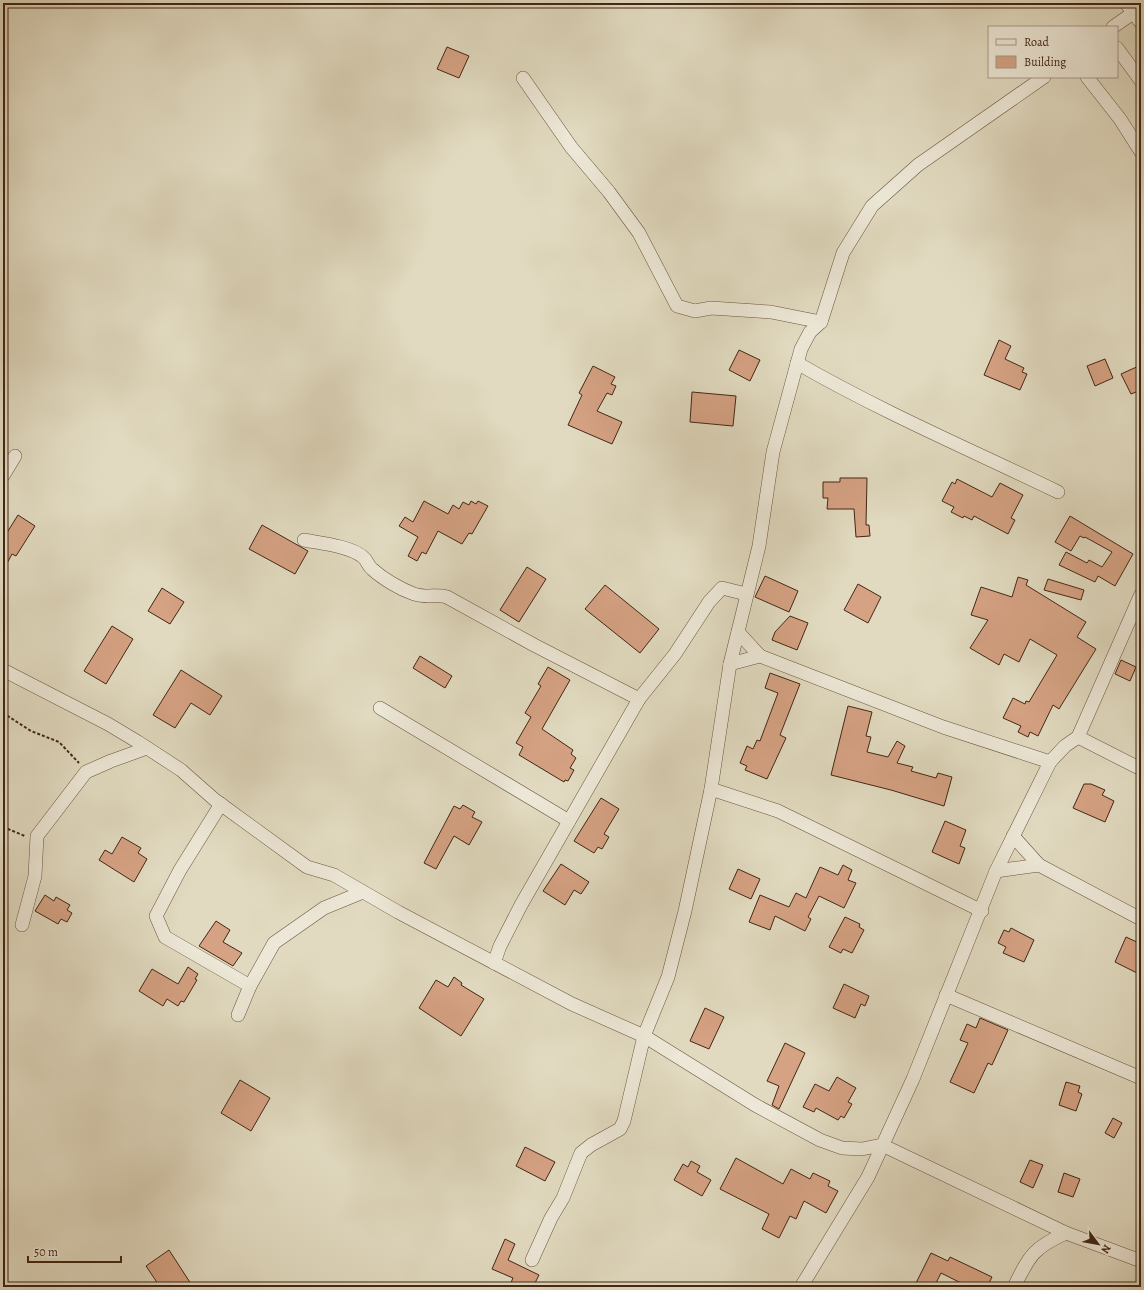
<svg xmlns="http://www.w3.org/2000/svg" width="1144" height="1290" font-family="Alegreya,serif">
	<rect width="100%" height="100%" fill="#e1dac0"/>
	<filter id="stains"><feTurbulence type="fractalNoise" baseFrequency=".005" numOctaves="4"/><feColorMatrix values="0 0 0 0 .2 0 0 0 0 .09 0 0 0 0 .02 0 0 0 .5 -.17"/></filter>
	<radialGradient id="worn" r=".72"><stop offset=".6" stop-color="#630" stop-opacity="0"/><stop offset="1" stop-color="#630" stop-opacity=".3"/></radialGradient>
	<g fill="#d5a283" stroke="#432613">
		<polygon points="447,47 469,56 459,78 437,69"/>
		<polygon points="999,340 1011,346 1005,359 1024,368 1022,372 1027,374 1020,390 984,375"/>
		<polygon points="739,350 760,360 750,381 729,370"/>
		<polygon points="1105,359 1113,378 1095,386 1087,366"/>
		<polygon points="1141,365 1141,390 1131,394 1121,374"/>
		<polygon points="593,366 615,377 611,384 616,386 612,395 607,393 597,411 622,422 612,444 568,425 582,395 579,393"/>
		<polygon points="692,392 736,396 733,426 690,422"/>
		<polygon points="840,478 867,478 866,525 869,525 870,536 856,537 854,509 827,509 828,498 823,498 823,482 840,482"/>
		<polygon points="957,479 992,497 1000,483 1023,495 1011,518 1015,520 1008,534 974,516 972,520 964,516 963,518 951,512 954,507 942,501 952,482 955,484"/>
		<polygon points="424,501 448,514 453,505 459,509 463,502 469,505 471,501 476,504 478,501 488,506 472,534 469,533 462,544 438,531 426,554 422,552 417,561 408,556 418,537 399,526 405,517 413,522"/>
		<polygon points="18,515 35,526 16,556 12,554 3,571 3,539"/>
		<polygon points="1070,516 1133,554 1115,586 1098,576 1095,582 1059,565 1066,552 1087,563 1089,560 1102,567 1112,552 1085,537 1084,538 1080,536 1071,551 1055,542"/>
		<polygon points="262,525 308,551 295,574 249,549"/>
		<polygon points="527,567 546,579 519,622 500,610"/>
		<polygon points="765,576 798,591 789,612 755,597"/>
		<polygon points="1018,577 1028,580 1026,585 1086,622 1077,637 1096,649 1059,709 1053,705 1038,736 1030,732 1028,737 1018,732 1021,726 1003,718 1013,698 1025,704 1026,701 1029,702 1057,655 1030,639 1019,662 1004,654 999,665 970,648 988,620 971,615 981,587 1012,597"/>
		<polygon points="1048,579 1084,590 1081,600 1044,590"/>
		<polygon points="858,584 881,597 868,623 844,610"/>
		<polygon points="605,585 659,629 640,653 585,609"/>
		<polygon points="162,588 184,602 170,624 148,611"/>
		<polygon points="790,616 808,623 797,650 772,640 775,632"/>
		<polygon points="112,626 133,639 106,684 84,671"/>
		<polygon points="420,656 452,676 445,688 413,668"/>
		<polygon points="1121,660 1136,667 1130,681 1115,674"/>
		<polygon points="548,667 570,680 542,729 573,750 571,754 576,758 570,768 574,770 568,781 565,780 564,782 519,755 523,747 516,743 531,717 525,713 541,686 538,684"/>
		<polygon points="181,670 222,696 210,715 191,703 175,728 153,715"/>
		<polygon points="770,673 800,684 780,735 786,738 767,779 745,770 747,766 740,763 747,746 753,749 757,740 760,741 778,693 765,688"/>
		<polygon points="848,706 872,712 866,736 871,737 867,752 888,757 897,741 905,746 897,763 913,767 911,771 936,778 938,773 952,777 944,806 891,790 831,775"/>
		<polygon points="1084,784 1091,784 1105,790 1102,795 1114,801 1105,822 1073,808"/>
		<polygon points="601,798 619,809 604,834 609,837 602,849 598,847 594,853 574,841"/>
		<polygon points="463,805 475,812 472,817 482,822 469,845 454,836 436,869 424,863 454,806 460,809"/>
		<polygon points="945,821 966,830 960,846 965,848 959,864 932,852"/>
		<polygon points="122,837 141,848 138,853 147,859 134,882 99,860 105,850 112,854"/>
		<polygon points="561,864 589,882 581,894 574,890 565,905 543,891"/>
		<polygon points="843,865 852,870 848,880 856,883 844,908 819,896 808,917 811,919 805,931 775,916 770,930 749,922 760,895 789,907 796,893 806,898 820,867 838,875"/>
		<polygon points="738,869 760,879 751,899 729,889"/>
		<polygon points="45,895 54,901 56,897 70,905 67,910 72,913 67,922 61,919 58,924 35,911"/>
		<polygon points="845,917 860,924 859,927 864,930 852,953 843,949 841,953 829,947"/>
		<polygon points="216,921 230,930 223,942 242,953 233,966 199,946"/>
		<polygon points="1011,928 1034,940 1024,962 1003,953 1006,947 998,943 1004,930 1009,932"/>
		<polygon points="1126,937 1141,944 1141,975 1115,962"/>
		<polygon points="188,967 198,974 195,979 197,980 184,1002 181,1001 178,1006 167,999 163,1006 139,991 152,969 178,984"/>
		<polygon points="454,977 462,983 461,985 484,999 461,1036 419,1008 436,980 448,987"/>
		<polygon points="844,984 869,996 865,1006 861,1004 855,1018 833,1008"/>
		<polygon points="705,1008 724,1017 709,1049 690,1041"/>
		<polygon points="980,1018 1008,1030 992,1065 988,1063 974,1093 950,1082 968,1043 960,1040 967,1024 976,1028"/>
		<polygon points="785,1043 805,1053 779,1109 772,1105 779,1086 767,1081"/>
		<polygon points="837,1077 856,1088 848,1102 852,1104 844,1118 841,1116 838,1120 816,1108 814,1112 803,1107 815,1084 829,1091"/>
		<polygon points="240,1080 270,1098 251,1131 221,1113"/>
		<polygon points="1066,1082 1080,1086 1078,1092 1082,1094 1076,1111 1059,1105"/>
		<polygon points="1113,1118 1122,1123 1114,1138 1105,1133"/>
		<polygon points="525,1147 555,1162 545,1181 516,1166"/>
		<polygon points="736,1158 783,1184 791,1169 810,1179 813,1173 830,1181 828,1186 838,1191 826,1213 804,1201 796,1219 790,1216 779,1238 762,1229 769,1214 720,1189"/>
		<polygon points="1030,1160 1043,1165 1033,1188 1020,1182"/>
		<polygon points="691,1161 700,1166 697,1172 711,1180 702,1196 674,1180 683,1164 688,1167"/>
		<polygon points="1064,1173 1080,1179 1073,1197 1058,1192"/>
		<polygon points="505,1239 515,1244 508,1260 539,1275 533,1287 509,1287 513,1278 492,1269"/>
		<polygon points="169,1250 193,1287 160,1287 146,1266"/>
		<polygon points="931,1253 948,1261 950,1257 992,1277 987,1287 969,1287 941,1273 934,1287 914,1287"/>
	</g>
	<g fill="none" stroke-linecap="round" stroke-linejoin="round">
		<defs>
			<g id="minor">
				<polyline points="1126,3 1141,23"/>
				<polyline points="1113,27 1133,13"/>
				<polyline points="1117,48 1141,81"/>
				<polyline points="1087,77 1120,119 1141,152"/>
				<polyline points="523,78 571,147 609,192 639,233 677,306 695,311 711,308 771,312 821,322"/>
				<path d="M797,363C882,412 971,450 1058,492"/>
				<polyline points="3,476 15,456"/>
				<path d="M304,540C320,543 350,546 363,557C367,560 368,566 372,569C383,579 400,589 414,594C426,598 436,594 447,597L534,645L639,699"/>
				<polyline points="738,632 760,656 943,727 1050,762"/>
				<polyline points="730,664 760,656"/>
				<polyline points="3,670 108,724 138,742 181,770 215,800 307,867 334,875 398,912 572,1004 644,1036 755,1105 820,1140 842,1148 862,1149 882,1145 1066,1233 1141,1261"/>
				<polyline points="380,708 569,821"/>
				<polyline points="1078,737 1141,769"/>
				<polyline points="711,789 778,811 982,911"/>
				<polyline points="221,804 180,870 156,916 165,937 250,986"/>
				<polyline points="1013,836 1039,865 1141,919"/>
				<polyline points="996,871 1039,865"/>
				<polyline points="22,925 35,876 37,836 86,772 111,761 147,748"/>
				<polyline points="494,963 500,946 521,905 639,699 675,654 709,602 722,588 746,594"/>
				<polyline points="946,995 1141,1078"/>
				<polyline points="238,1015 250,986 274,943 324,908 363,892"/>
				<polyline points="532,1260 551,1218 563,1198 581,1153 591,1145 620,1129 624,1121 644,1036 668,977 685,911 711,789 730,664 759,546 773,452 801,349 810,332 821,322 843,253 872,206 918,165 1044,77"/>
				<polyline points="801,1287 868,1177 913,1079 996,871 1050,762 1065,746 1078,737 1141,594"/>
				<path d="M1014,1287C1030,1255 1033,1248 1066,1233"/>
			</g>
		</defs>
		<use href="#minor" stroke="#6a533e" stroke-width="14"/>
		<g stroke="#432613" stroke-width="2" stroke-dasharray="3 2" stroke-linecap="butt">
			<polyline points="3,713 31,731 59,742 79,763"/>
			<polyline points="3,827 25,836"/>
		</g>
		<use href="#minor" stroke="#ece7d6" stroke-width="13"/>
	</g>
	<rect width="1144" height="1290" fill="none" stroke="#e1dac0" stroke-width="16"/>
	<rect x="4" y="4" width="1136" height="1282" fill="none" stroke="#432613" stroke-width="2"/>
	<rect x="8" y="8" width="1128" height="1274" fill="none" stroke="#432613"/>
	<rect x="988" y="26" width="130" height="52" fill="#ece7d6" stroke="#a89a88"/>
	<rect x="996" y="39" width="20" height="6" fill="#ece7d6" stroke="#a89a88"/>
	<text x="1024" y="46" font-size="12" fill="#432613">Road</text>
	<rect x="996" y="56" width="20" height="12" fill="#d5a283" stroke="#a89a88"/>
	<text x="1024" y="66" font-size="12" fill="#432613">Building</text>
	<g transform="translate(1098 1244) rotate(122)" stroke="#ece7d6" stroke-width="3" paint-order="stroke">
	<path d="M0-3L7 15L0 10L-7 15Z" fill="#432613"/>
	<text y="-6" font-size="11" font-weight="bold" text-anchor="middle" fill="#432613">N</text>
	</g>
	<path d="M28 1256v6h93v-6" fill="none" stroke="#432613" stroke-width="2"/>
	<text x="34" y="1256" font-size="12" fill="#432613" stroke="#ece7d6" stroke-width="3" paint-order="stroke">50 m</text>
	<rect width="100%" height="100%" filter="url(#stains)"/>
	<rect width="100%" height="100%" fill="url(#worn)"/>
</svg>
